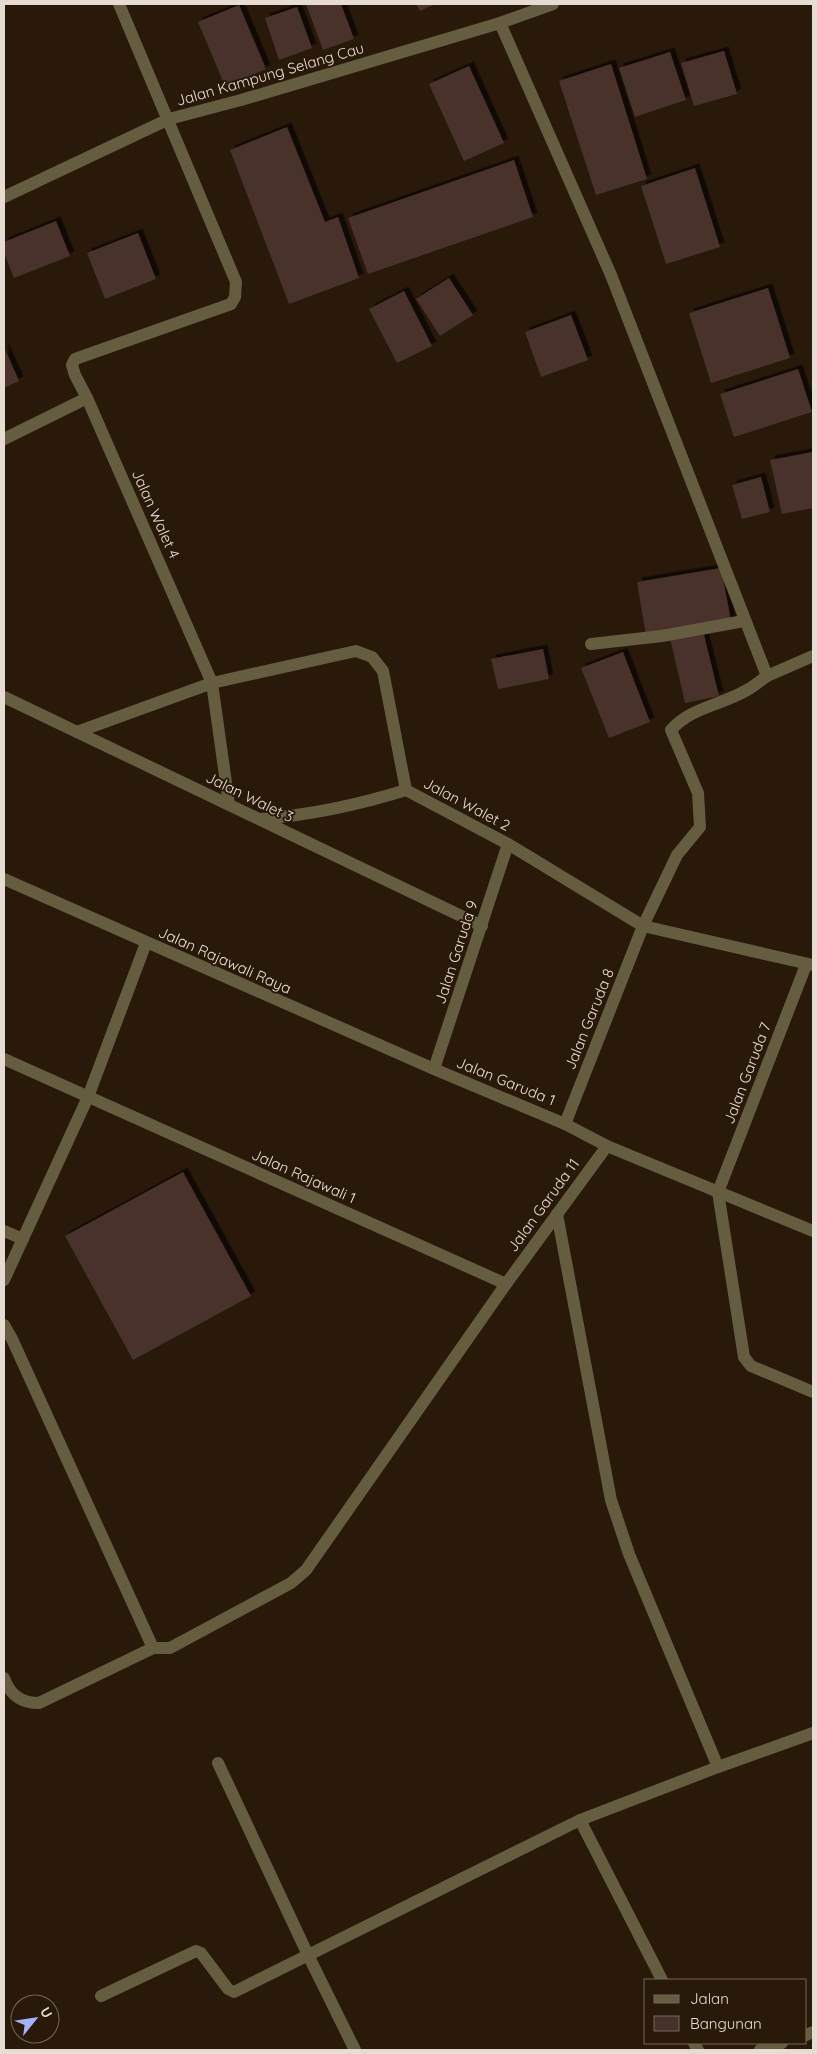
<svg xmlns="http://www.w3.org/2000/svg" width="817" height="2054" font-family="Quicksand,sans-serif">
	<defs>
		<filter id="shadow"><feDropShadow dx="4.5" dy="-4.5" stdDeviation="0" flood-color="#0009"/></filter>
	</defs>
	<rect width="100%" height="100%" fill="#291909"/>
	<g fill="#49312b" filter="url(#shadow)">
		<polygon points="306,4 341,4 354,39 323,50"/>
		<polygon points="416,4 435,4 420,11"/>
		<polygon points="239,5 266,69 225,86 198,22"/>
		<polygon points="297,7 312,48 279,60 265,18"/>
		<polygon points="724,51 737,94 694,106 681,63"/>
		<polygon points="670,52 686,100 635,117 619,68"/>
		<polygon points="611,64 647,179 596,195 559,81"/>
		<polygon points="469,66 504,143 464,161 429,84"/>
		<polygon points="287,127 325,222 338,217 359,278 289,304 230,150"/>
		<polygon points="514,160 533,217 368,274 348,218"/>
		<polygon points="695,168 720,247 666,264 641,186"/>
		<polygon points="56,221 70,256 14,278 4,253 4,242"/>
		<polygon points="138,233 156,279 105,299 87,253"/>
		<polygon points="449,278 473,315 440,336 416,299"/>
		<polygon points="768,288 790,358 711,383 689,313"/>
		<polygon points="404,291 432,346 397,363 369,309"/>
		<polygon points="571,315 588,360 541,377 525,332"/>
		<polygon points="4,347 19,381 4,388"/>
		<polygon points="798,369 812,412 734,437 720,394"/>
		<polygon points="813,452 813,508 782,514 770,460"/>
		<polygon points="761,477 770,512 742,519 732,485"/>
		<polygon points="721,568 731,621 646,636 637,582"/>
		<polygon points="703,631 719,696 685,703 670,638"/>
		<polygon points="543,649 549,679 498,689 491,659"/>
		<polygon points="623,652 650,722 609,738 581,668"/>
		<polygon points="183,1172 251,1296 133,1360 65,1236"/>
	</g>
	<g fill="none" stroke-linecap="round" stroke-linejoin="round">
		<g stroke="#655d3f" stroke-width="12">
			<polyline points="119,4 236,282 235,297 231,304 75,359 72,365 75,375 87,398 212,683 229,804"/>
			<polyline points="500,23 611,275 767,676 813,656"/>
			<polyline points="4,197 169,119 241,100 500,23 553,4"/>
			<polyline points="4,439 87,398"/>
			<polyline points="591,644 662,636 744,621"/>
			<polyline points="4,697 482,926"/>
			<polyline points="77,732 212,683 356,651 372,657 383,671 406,790 508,844 643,926 813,965"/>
			<path d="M260,819C311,815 358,805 406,790"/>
			<polyline points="4,879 434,1069 565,1124 607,1146 813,1231"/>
			<polyline points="806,965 718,1192 744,1357 751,1366 813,1392"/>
			<polyline points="4,1059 506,1284"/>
			<polyline points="434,1069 508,844"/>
			<path d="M565,1124L643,926L677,855L700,827L698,793L671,730C691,707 722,705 747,690C754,686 760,681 767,676"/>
			<polyline points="557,1214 611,1500 629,1554 718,1767"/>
			<polyline points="4,1231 23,1239"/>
			<polyline points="4,1280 88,1097 146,943"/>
			<polyline points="4,1325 12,1339 153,1648 170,1648 291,1583 306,1570 506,1284 607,1146"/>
			<path d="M4,1678C10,1695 21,1703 39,1703L153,1648"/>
			<polyline points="218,1763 308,1955 355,2050"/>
			<polyline points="580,1820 662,1980"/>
			<polyline points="101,1996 196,1951 201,1953 228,1989 234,1992 580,1820 718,1767 813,1733"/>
			<polyline points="806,2035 813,2032"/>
			<polyline points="694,2043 698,2050"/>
			<polyline points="760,2050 782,2043"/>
		</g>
	</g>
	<g text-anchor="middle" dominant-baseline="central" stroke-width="4" stroke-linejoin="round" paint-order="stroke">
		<g font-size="15" fill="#e7dcd1" stroke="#291909">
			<text transform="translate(270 74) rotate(-16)">Jalan Kampung Selang Cau</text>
			<text transform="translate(156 514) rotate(66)">Jalan Walet 4</text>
			<text transform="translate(250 797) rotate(26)">Jalan Walet 3</text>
			<text transform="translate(467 804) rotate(28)">Jalan Walet 2</text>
			<text transform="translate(456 952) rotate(-72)">Jalan Garuda 9</text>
			<text transform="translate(225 960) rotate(24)">Jalan Rajawali Raya</text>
			<text transform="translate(589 1019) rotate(-68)">Jalan Garuda 8</text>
			<text transform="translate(747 1073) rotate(-69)">Jalan Garuda 7</text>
			<text transform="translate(506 1081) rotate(22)">Jalan Garuda 1</text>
			<text transform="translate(304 1176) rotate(24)">Jalan Rajawali 1</text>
			<text transform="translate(543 1205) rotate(-54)">Jalan Garuda 11</text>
		</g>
	</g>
	<rect width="817" height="2054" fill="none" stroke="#e7dcd1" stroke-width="10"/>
	<rect x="644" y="1979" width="162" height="65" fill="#291909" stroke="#756759"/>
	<rect x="654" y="1995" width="25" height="8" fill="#655d3f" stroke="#756759"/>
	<text x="690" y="2004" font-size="15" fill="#e7dcd1">Jalan</text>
	<rect x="654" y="2016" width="25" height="15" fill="#49312b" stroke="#756759"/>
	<text x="690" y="2029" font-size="15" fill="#e7dcd1">Bangunan</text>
	<g transform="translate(35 2019) rotate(60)"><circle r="24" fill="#291909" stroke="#756759"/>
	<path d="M0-4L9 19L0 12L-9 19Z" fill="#a2b2fd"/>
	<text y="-8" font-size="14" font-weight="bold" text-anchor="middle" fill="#e7dcd1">U</text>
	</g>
</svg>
